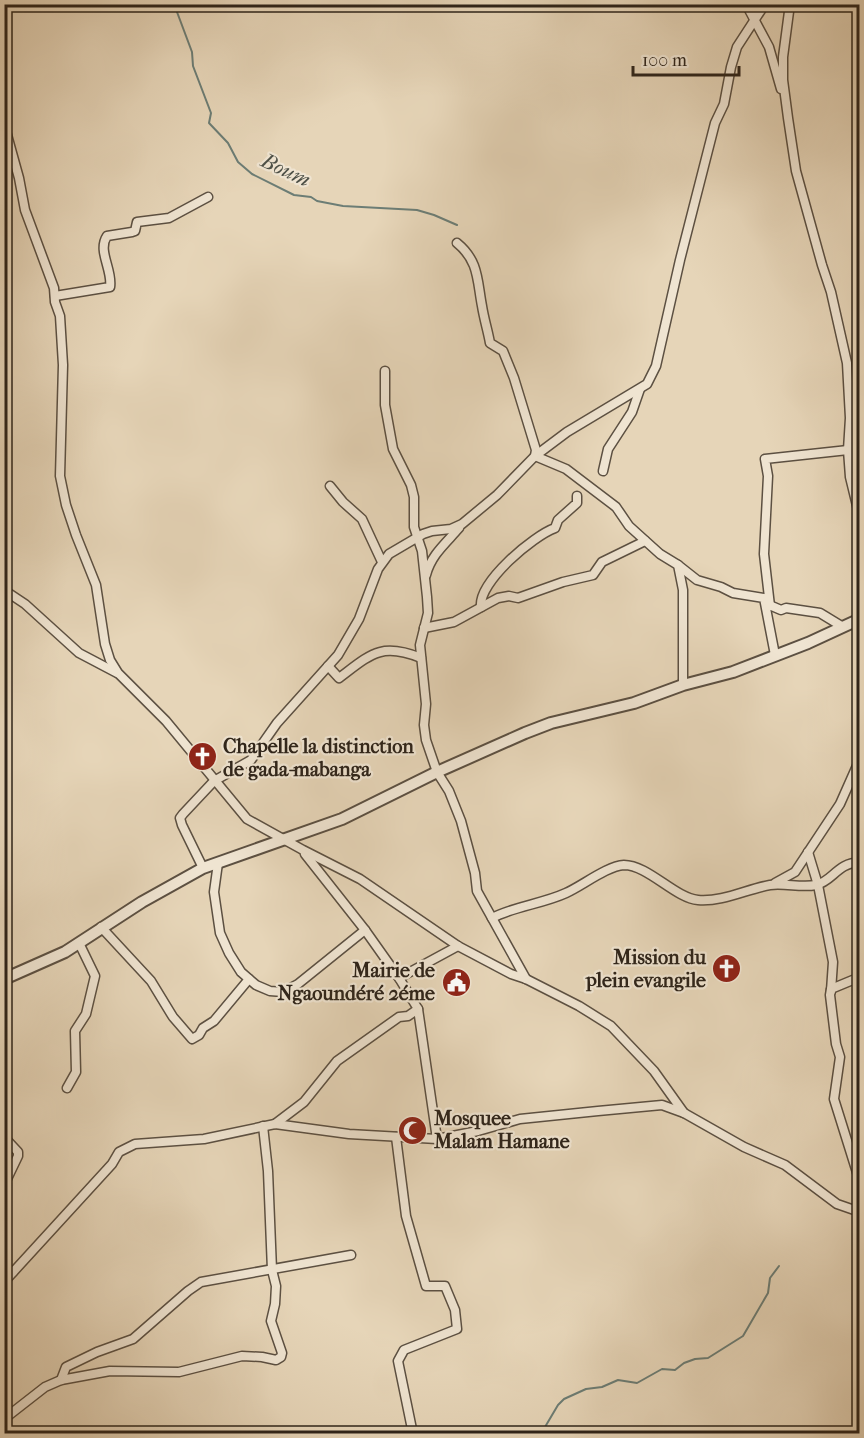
<svg xmlns="http://www.w3.org/2000/svg" width="864" height="1438" font-family="'IM FELL French Canon',serif">
	<rect width="100%" height="100%" fill="#e6d5b8"/>
	<filter id="stains"><feTurbulence type="fractalNoise" baseFrequency=".00333" numOctaves="4"/><feColorMatrix values="0 0 0 0 .2 0 0 0 0 .09 0 0 0 0 .02 0 0 0 .5 -.17"/></filter>
	<radialGradient id="worn" r=".72"><stop offset=".6" stop-color="#630" stop-opacity="0"/><stop offset="1" stop-color="#630" stop-opacity=".3"/></radialGradient>
	<polygon fill="#bdbb89" stroke="#767052" stroke-width="1.5" points="460,972 464,991 455,993 450,975"/>
	<g fill="none" stroke-linecap="round" stroke-linejoin="round">
		<g stroke="#6c7d75" stroke-width="2">
			<polyline points="174,4 192,52 193,66 211,113 209,123 228,143 238,162 252,174 294,195 311,197 317,201 343,206 417,210 434,215 457,225"/>
			<polyline points="531,1434 545,1427 558,1405 564,1399 586,1389 602,1387 618,1380 637,1383 662,1369 675,1370 684,1363 695,1359 708,1358 743,1336 768,1293 770,1278 779,1266"/>
		</g>
		<defs>
			<g id="minor">
				<polyline points="746,4 769,47 781,89"/>
				<polyline points="790,4 783,57 783,80 788,118 796,171 822,265 831,292 847,363 850,418 848,450 850,477 860,518"/>
				<polyline points="4,124 19,178 25,210 54,288 55,302 60,316 63,365 60,476 66,505 76,535 96,585 105,644 110,660 118,673 166,721 247,819 303,850 360,879 458,946 511,974 526,979 579,1006 611,1026 654,1071 684,1113 744,1147 785,1165 837,1204 860,1212"/>
				<path d="M457,243C479,261 477,280 482,306C484,319 488,331 490,343L503,351L514,378L536,450L535,456L566,469L616,507L629,526L660,554L678,565L683,590V685"/>
				<path d="M55,296L110,287C113,270 97,251 107,236L132,232L135,231L137,222L169,218L208,197"/>
				<polyline points="385,371 385,405 393,449 411,485 414,497 414,527 422,551 427,597 428,613 420,645 426,704 424,725 426,740 437,772 449,791 461,821 475,873 477,891 526,979"/>
				<polyline points="603,471 608,449 632,412 640,389"/>
				<polyline points="330,486 343,502 362,519 382,562"/>
				<polyline points="678,565 697,580 721,587 733,593 764,598 775,655"/>
				<path d="M426,575C431,555 446,543 459,528"/>
				<polyline points="4,590 25,604 79,653 117,673"/>
				<polyline points="767,604 781,610 786,608 820,613 843,627"/>
				<polyline points="770,606 764,554 768,476 765,459 848,450"/>
				<path d="M481,607C478,582 533,536 555,528L558,520L577,503V496"/>
				<polyline points="424,628 454,622 498,598 509,596 518,598 563,582 593,575 602,562 645,541"/>
				<path d="M328,666L339,678C371,654 381,642 421,658"/>
				<polyline points="808,852 818,885 833,962 831,991"/>
				<polyline points="218,863 214,892 220,933 229,953 241,972 256,985 270,991 283,992 298,984 365,930"/>
				<polyline points="203,868 182,825 180,818 183,814 214,781 251,760 277,723 338,655 359,619 378,569 389,554 423,534 432,531 451,529 462,524 497,495 535,456 567,432 647,384 656,366 680,260 715,123 724,104 731,67 737,47 765,4"/>
				<polyline points="775,883 795,872 840,804 860,759"/>
				<path d="M492,918C515,906 542,904 566,893C582,886 607,866 624,865C648,865 675,898 698,900C723,902 747,889 770,885C785,883 802,888 816,885C833,881 837,863 860,862"/>
				<polyline points="101,927 151,981 173,1017 192,1039 199,1035 203,1028 214,1021 249,979"/>
				<polyline points="860,977 831,989 830,995 836,1044 840,1057 834,1099 860,1182"/>
				<polyline points="399,978 458,946"/>
				<polyline points="418,1009 437,1139"/>
				<polyline points="67,1088 76,1072 75,1031 86,1014 95,976 79,943"/>
				<polyline points="275,1124 304,1102 337,1061 399,1017 408,1016 418,1009 399,978 365,930 305,854"/>
				<polyline points="4,1137 18,1152 18,1156 7,1179"/>
				<polyline points="396,1137 406,1216 426,1286 445,1286 455,1310 457,1329 404,1350 398,1361 413,1434"/>
				<polyline points="4,1266 13,1272"/>
				<polyline points="4,1282 112,1164 119,1152 135,1144 204,1139 275,1124 349,1134 437,1139 478,1131 520,1119 598,1111 662,1105 684,1113"/>
				<polyline points="61,1380 66,1367 97,1352 133,1339 188,1291 201,1282 351,1255"/>
				<polyline points="4,1419 45,1387 61,1380 110,1371 179,1372 242,1356 262,1357 276,1360 281,1357 282,1353 271,1321 275,1304 276,1286 272,1270 268,1171 263,1126"/>
			</g>
			<polyline id="tertiary" points="4,979 65,952 142,902 203,868 342,819 437,772 525,733 551,723 634,703 683,685 733,672 808,643 860,619"/>
		</defs>
		<use href="#minor" stroke="#5c5042" stroke-width="11"/>
		<use href="#tertiary" stroke="#5c5042" stroke-width="14"/>
		<use href="#minor" stroke="#efe4d1" stroke-width="8"/>
		<use href="#tertiary" stroke="#efe4d1" stroke-width="10"/>
	</g>
	<defs>
		<symbol id="church-disc" viewBox="-11 -11 22 22"><circle r="9.5" fill="#8f2418" stroke="#efe4d1"/><path d="M-1.2-6h2.4v3.5h3.3v2.4h-3.3V6h-2.4V-.1h-3.3v-2.4h3.3Z" fill="#fff"/></symbol>
		<symbol id="civic-disc" viewBox="-11 -11 22 22"><circle r="9.5" fill="#8f2418" stroke="#efe4d1"/><path d="M-.6-6.5H3V-4.5H.6V-3L4-1V1h2V6H-6V1h2V-1L-.6-3ZM-1.2 2.5V6h2.4V2.5Z" fill="#fff"/></symbol>
		<symbol id="mosque-disc" viewBox="-11 -11 22 22"><circle r="9.5" fill="#8f2418" stroke="#efe4d1"/><path d="M3.5-4.9A6 6 0 1 0 3.5 4.9A5 5 0 1 1 3.5-4.9Z" fill="#fff"/></symbol>
	</defs>
	<g fill-rule="evenodd">
		<use href="#church-disc" x="186" y="740" width="33" height="33"/>
		<use href="#church-disc" x="710" y="952" width="33" height="33"/>
		<use href="#civic-disc" x="440" y="966" width="33" height="33"/>
		<use href="#mosque-disc" x="396" y="1114" width="33" height="33"/>
	</g>
	<g text-anchor="middle" dominant-baseline="central" stroke-width="4.5" stroke-linejoin="round" paint-order="stroke">
		<g font-size="20" font-weight="bold" fill="#2e241a" stroke="#efe4d1" text-anchor="start">
			<text x="223" y="746">Chapelle la distinction<tspan x="223" dy="23">de gada-mabanga</tspan></text>
			<text x="706" y="957" text-anchor="end">Mission du<tspan x="706" dy="23">plein evangile</tspan></text>
			<text x="435" y="970" text-anchor="end">Mairie de<tspan x="435" dy="23">Ngaoundéré 2éme</tspan></text>
			<text x="434" y="1118">Mosquee<tspan x="434" dy="23">Malam Hamane</tspan></text>
		</g>
		<g font-size="21" font-style="italic" fill="#4d5047" stroke="#efe4d1">
			<text transform="translate(286 170) rotate(25)">Boum</text>
		</g>
	</g>
	<rect width="864" height="1438" fill="none" stroke="#e6d5b8" stroke-width="24"/>
	<rect x="6" y="6" width="852" height="1426" fill="none" stroke="#2e241a" stroke-width="3"/>
	<rect x="12" y="12" width="840" height="1414" fill="none" stroke="#2e241a" stroke-width="1.5"/>
	<path d="M633 66v9h106v-9" fill="none" stroke="#2e241a" stroke-width="3"/>
	<text x="642" y="66" font-size="18" fill="#2e241a" stroke="#efe4d1" stroke-width="4.5" paint-order="stroke">100 m</text>
	<rect width="100%" height="100%" filter="url(#stains)"/>
	<rect width="100%" height="100%" fill="url(#worn)"/>
</svg>
